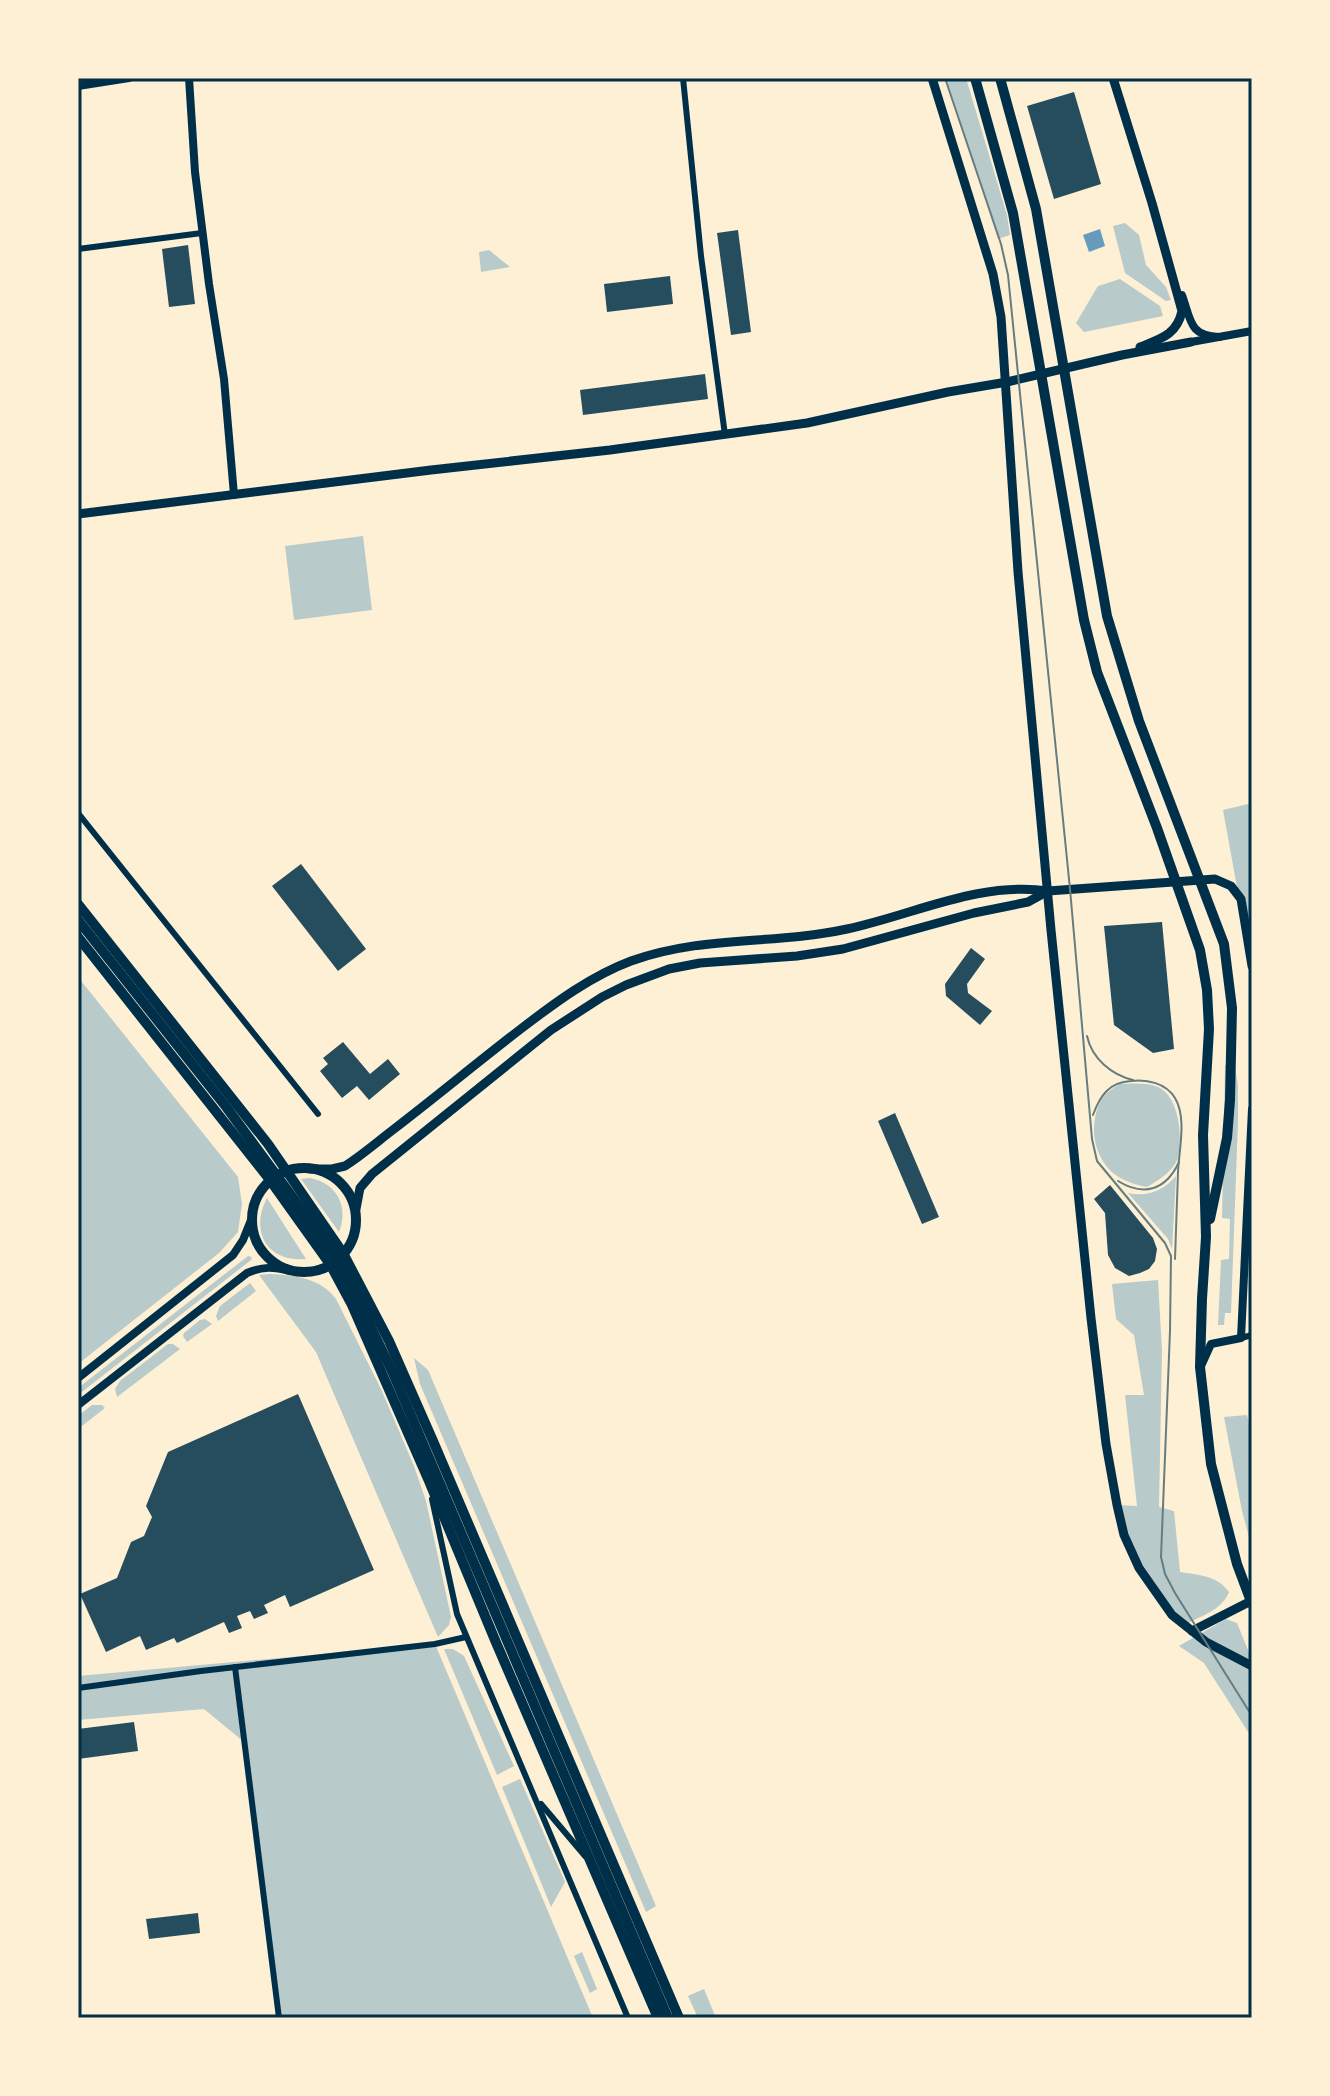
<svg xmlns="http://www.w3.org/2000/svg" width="1330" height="2096" font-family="'Noto Sans',sans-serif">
	<rect width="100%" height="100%" fill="#fdf0d5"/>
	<g fill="#b9caca">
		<polygon points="946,78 966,78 1007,215 1010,235 998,239"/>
		<polygon points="1125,223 1139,235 1146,265 1166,287 1171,300 1166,301 1125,273 1113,226"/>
		<polygon points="489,250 510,267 481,272 479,252"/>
		<polygon points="1120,279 1160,306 1163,316 1084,332 1076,323 1098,286"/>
		<polygon points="363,536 372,610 294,620 285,546"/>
		<polygon points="1248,804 1252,807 1252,851 1250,852 1252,873 1252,948 1248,948 1223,810"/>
		<polygon points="78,977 238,1177 242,1204 238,1232 219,1253 78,1364"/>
		<polygon points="1234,1062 1238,1085 1238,1121 1231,1313 1225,1313 1224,1325 1218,1325 1221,1260 1229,1259 1230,1219 1222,1218 1225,1065"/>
		<path d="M1119,1084C1131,1084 1146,1082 1158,1087C1179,1096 1183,1137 1178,1157C1175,1170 1158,1181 1147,1187C1137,1185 1126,1182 1117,1176C1092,1159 1087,1120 1104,1096C1108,1091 1114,1088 1119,1084Z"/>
		<path d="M1176,1176L1172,1249L1168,1239L1128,1193C1148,1197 1163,1191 1176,1176Z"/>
		<path d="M310,1178C337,1183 349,1207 339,1232L301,1179Z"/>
		<path d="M267,1198L306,1259C268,1263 249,1232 267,1198Z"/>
		<polygon points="248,1256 252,1257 251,1260 78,1395 78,1388"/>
		<path d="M270,1274C294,1275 321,1278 336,1299L381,1389L414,1466L426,1501L451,1617L449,1625L438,1637L316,1352L259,1275Z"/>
		<path d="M1158,1280L1162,1351L1159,1507L1174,1511L1180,1572C1198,1575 1217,1575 1229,1592C1221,1611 1202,1615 1185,1625L1151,1585L1124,1535L1117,1505L1137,1506L1125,1395H1144L1134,1335L1116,1319L1112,1284Z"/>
		<polygon points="250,1283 256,1291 218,1321 216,1316 220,1306"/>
		<polygon points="205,1319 212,1324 187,1342 183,1336 184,1333 200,1320"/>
		<polygon points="168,1344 173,1344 180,1349 117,1397 115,1389 120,1381"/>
		<polygon points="414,1358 428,1370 656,1906 646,1912 420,1384"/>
		<polygon points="92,1405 102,1405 105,1408 78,1429 78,1416"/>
		<polygon points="1247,1415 1252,1435 1252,1548 1242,1511 1224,1417"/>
		<polygon points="1226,1619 1237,1623 1252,1660 1252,1738 1204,1663 1179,1646"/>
		<polygon points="435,1644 593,2018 279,2018 244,1742 204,1709 78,1720 78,1676"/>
		<polygon points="444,1649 453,1649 464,1656 514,1766 497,1775"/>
		<polygon points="520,1779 565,1882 551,1907 502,1787"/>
		<polygon points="582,1952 597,1989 590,1993 574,1956"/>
		<polygon points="704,1989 716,2018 698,2018 688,1996"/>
	</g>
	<polygon fill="#669bbc" points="1100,229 1105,246 1089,252 1083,235"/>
	<g fill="#264d5e">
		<polygon points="1074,92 1101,184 1054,199 1027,106"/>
		<polygon points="738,230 751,332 731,335 717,233"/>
		<polygon points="188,245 195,304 169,307 162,249"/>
		<polygon points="670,276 673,304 607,312 604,284"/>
		<polygon points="705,374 708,399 583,415 580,390"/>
		<polygon points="301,864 366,949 338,971 272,886"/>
		<polygon points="1162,922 1174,1049 1153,1053 1114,1025 1104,926"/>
		<polygon points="971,948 985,959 967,984 968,993 992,1011 980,1025 946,996 945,984"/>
		<polygon points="343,1042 370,1074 388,1059 400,1074 369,1100 357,1086 342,1098 320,1071 328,1064 323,1058"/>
		<polygon points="895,1113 939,1217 922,1224 878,1121"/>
		<polygon points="1110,1185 1153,1238 1157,1249 1155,1261 1149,1269 1140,1273 1129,1276 1115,1268 1108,1255 1105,1213 1094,1199"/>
		<polygon points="298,1394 374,1570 290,1607 285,1595 264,1605 268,1613 254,1619 250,1611 237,1616 242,1628 229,1633 224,1622 177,1643 174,1638 146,1650 140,1636 106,1652 80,1594 117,1578 131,1542 144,1536 152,1517 146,1506 168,1452"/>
		<polygon points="134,1722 138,1751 78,1759 78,1729"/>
		<polygon points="198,1913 200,1933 149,1939 146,1919"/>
	</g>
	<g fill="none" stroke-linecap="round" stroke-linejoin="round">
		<g stroke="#003049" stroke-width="6">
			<polyline points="683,78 701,256 725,435"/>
			<polyline points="78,249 202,233"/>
			<polyline points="78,813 318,1114"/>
			<polyline points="1241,1338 1252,1335"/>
			<polyline points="432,1499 457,1614 628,2018"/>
			<polyline points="235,1667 279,2018"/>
			<polyline points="78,1688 201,1671 435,1644 466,1637"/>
			<polyline points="541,1804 585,1856"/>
		</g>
		<g stroke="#003049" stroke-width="8">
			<polyline points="189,78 195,172 209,284 224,379 234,495"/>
			<polyline points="78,86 129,78"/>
			<path d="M1182,295C1191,320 1189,336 1219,337"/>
			<polyline points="1191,342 1252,331"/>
			<polyline points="1201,1366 1211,1344 1241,1338 1252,1109"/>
			<polyline points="78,1378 233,1255 243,1240 251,1220"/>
			<path d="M78,1405L247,1273C263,1266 274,1267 290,1271"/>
		</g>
		<g stroke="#003049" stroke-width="9">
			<polyline points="932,78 993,274 1001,317 1018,572 1051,930 1091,1318 1106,1444 1117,1505 1124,1535 1139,1568 1172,1615 1206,1642 1252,1666"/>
			<path d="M1113,78L1152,203L1182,311C1177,335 1160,339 1140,347"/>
			<polyline points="78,514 431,470 610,450 807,423 948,392 1007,382 1122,355 1191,342"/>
			<path d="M310,1169H332L345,1166C362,1155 377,1142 394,1129C437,1096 479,1061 522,1028C556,1002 591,976 631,961C704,935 773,945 847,929C913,915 979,881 1048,891L1215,879L1231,886L1241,899L1252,966"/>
			<polyline points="356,1209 360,1188 372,1174 551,1030 602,997 626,985 669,969 700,963 797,956 843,949 974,913 1028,902 1048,891"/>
			<polyline points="1192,1631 1251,1601"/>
		</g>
		<g stroke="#003049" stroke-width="10">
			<polyline points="975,78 1013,213 1084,620 1097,672 1157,828 1200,950 1207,990 1209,1029 1203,1135 1206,1237 1202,1299 1200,1367 1211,1464 1237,1564 1252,1604"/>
			<polyline points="1000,78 1036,209 1107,616 1139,721 1224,944 1232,1008 1230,1100 1227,1138 1210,1219"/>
			<polyline points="78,904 268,1144 343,1253 389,1341 433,1441 679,2018"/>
			<polyline points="78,920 227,1108 338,1259 392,1371 668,2018"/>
			<polyline points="78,937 270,1180 330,1264 352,1305 429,1481 495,1640 658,2018"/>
			<circle cx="304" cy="1220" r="52"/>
		</g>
		<g stroke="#657d81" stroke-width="2">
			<polyline points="945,78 1001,244 1008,275 1070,889 1092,1139 1097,1161 1165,1243 1171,1256 1170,1331 1161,1557 1165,1574 1175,1593 1252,1716"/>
			<path d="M1087,1036C1092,1059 1112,1075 1133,1080"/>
			<path d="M1093,1115C1100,1096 1109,1082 1131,1081C1147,1079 1166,1083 1175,1098C1187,1118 1179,1149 1178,1172C1177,1201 1176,1230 1175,1259"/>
			<path d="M1118,1181C1144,1197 1166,1190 1179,1162"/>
		</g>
	</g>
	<rect width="1330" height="2096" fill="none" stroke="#fdf0d5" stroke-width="160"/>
	<rect x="80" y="80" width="1170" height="1936" fill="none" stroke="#003049" stroke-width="3"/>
</svg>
